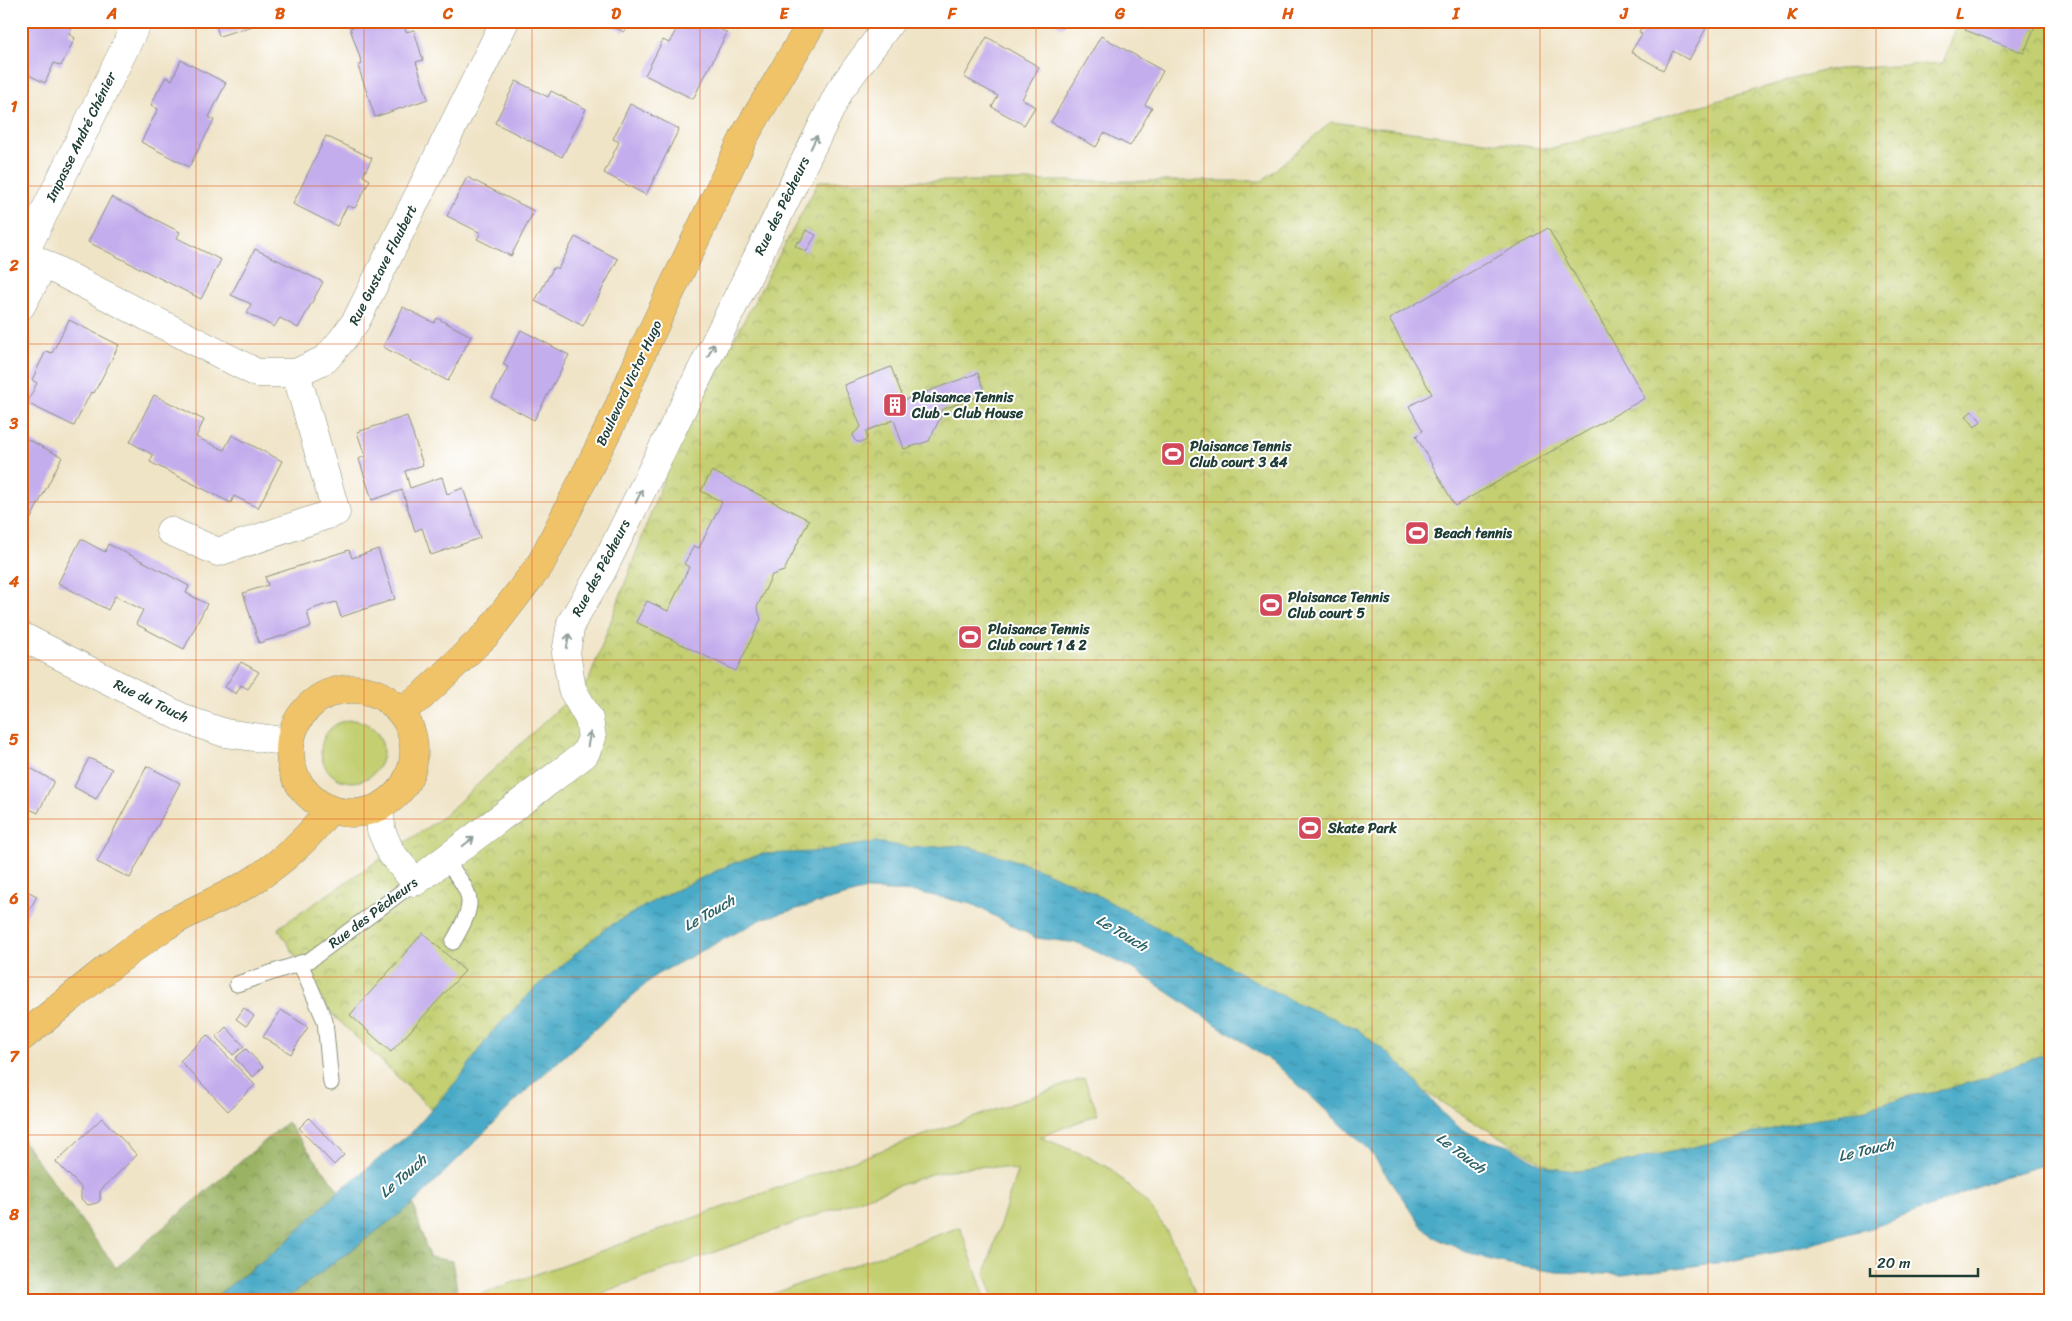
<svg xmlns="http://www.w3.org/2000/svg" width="2072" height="1321" font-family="Sriracha,sans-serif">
	<defs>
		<pattern id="forest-crowns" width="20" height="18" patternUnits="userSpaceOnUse" patternTransform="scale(1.25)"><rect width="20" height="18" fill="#9ab263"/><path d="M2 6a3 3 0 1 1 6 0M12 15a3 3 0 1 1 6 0" fill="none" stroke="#7d9252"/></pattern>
		<pattern id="park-crowns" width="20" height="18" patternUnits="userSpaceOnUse" patternTransform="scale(1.25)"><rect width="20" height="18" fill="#c3cf71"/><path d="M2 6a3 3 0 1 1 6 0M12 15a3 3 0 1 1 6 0" fill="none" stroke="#9ea95e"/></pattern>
		<pattern id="water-ripples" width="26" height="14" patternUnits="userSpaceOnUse" patternTransform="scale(1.25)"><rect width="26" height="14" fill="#48aac7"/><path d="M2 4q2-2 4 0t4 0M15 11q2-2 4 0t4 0" fill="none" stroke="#3b8ca2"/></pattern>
	</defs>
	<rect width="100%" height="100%" fill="#fff"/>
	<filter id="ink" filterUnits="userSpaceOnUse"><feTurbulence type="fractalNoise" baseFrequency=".02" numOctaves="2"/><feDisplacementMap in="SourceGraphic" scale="10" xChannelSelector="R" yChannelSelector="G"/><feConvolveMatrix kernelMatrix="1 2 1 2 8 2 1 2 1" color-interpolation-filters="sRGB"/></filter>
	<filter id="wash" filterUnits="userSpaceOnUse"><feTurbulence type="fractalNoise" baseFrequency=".0096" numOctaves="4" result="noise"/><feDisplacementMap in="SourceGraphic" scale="20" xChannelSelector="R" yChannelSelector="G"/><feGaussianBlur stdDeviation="1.12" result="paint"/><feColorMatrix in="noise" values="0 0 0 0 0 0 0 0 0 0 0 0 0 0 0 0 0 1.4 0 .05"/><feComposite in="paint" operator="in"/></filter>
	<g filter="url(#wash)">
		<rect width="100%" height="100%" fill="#f0e4c7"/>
		<g fill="#c3cf71" stroke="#718652">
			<circle cx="352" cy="751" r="31"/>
			<path d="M1084,1078L1098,1114L1040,1137L1089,1157L1112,1170L1146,1202L1163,1225L1186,1266L1197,1300H995L985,1273L1017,1171C989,1162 960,1168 931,1174L609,1290L592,1300H464Z"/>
			<polygon points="960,1227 986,1300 755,1300"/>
		</g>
		<g fill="url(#forest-crowns)" stroke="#5c784c">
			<polygon points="287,1122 339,1191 282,1246 211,1300 21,1300 21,1138 116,1268"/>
			<polygon points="413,1204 429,1257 452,1261 457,1289 426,1300 284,1300"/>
		</g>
		<polygon fill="url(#park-crowns)" stroke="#718652" points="1959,21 2051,21 2051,1063 1621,1180 1575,1182 1075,882 925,861 648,926 436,1114 330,1012 278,928 444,816 589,680 674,451 819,181 1262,181 1331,122 1549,149 1825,70 1943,63"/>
		<polygon fill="url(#water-ripples)" stroke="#34747e" points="876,842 913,848 963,845 1025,863 1088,890 1292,1001 1356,1028 1391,1056 1408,1072 1442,1113 1461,1129 1482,1139 1513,1147 1535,1161 1552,1168 1577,1171 1595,1169 1870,1107 1909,1096 1947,1089 1989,1077 2016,1064 2051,1052 2051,1163 2002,1177 1932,1206 1874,1227 1797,1248 1724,1262 1623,1275 1557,1272 1524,1267 1495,1261 1475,1256 1436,1238 1421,1225 1370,1151 1278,1066 1135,970 1078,943 1036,938 972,904 916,892 866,890 764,918 656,975 536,1081 413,1204 284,1300 211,1300 282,1246 339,1191 412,1132 461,1076 491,1033 536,987 606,928 659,898 731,864 762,854 812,852"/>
		<g id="blocks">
			<g fill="#c4aded">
				<polygon points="21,21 75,21 69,34 75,38 61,66 54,63 45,83 21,71"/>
				<polygon points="215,21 266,21 266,22 219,36"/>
				<polygon points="372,21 402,21 406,32 414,30 423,60 416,62 428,99 375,117 358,66 362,64 350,28"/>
				<polygon points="602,21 629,21 624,32"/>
				<polygon points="681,21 705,21 727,33 693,99 645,75 663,40 669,43"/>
				<polygon points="1051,21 1066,21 1063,28"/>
				<polygon points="1645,21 1710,21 1689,60 1673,51 1663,70 1631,52 1642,34 1639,32"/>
				<polygon points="1969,21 2037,21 2024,53 1965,30"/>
				<polygon points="1101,36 1163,71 1145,105 1152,108 1130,146 1104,133 1096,147 1051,122"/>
				<polygon points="987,37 1039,67 1022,99 1035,107 1024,125 992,107 998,96 964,77"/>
				<polygon points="181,60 226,83 209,117 214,120 189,167 141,142 158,109 151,105 158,91 166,77 172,80"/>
				<polygon points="516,81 548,97 551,91 586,109 562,157 495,123"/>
				<polygon points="630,104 679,129 646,195 604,173 619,142 613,139"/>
				<polygon points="326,136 372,158 363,176 370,180 355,208 347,206 337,226 293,204"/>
				<polygon points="467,177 534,211 511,256 477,239 481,233 447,216"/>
				<polygon points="111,197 180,232 177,238 221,260 201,299 88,242"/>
				<polygon points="1548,228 1645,398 1455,506 1416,436 1423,431 1409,406 1432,394 1389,319"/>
				<polygon points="806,230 816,235 806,252 795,246 798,241 800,242"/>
				<polygon points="575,237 618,259 583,326 535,301 554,267 558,269"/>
				<polygon points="255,249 323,282 298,328 280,318 274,327 261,320 247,313 251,304 231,295"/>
				<polygon points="403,307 434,323 437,318 471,336 448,381 383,347"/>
				<polygon points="69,320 119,345 94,393 91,392 74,426 27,403 37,383 32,380 39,365 46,351 52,353"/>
				<polygon points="521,330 569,355 534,420 492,398 508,367 503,364"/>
				<polygon points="891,367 904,400 978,373 985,394 941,410 942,414 929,441 904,449 894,420 866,431 867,437 866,440 864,442 857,442 854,439 853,434 861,427 844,385"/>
				<polygon points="154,395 204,420 196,437 224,450 232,435 282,461 258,508 234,496 231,503 150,462 153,455 130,442"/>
				<polygon points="1972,411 1981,421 1975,427 1966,416"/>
				<polygon points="407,416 423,465 405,471 410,488 442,477 447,494 463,488 480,538 431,555 422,528 415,531 402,490 372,500 359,459 365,456 357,432"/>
				<polygon points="21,436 62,457 21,538"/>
				<polygon points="712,471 809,520 784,571 772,575 757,607 761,619 736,671 636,622 647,601 668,611 689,567 684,564 694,546 699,548 722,502 701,491"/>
				<polygon points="81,539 105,552 108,544 150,565 189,586 186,593 207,604 184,649 136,624 143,610 115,596 108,610 58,583"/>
				<polygon points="378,549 395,599 341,617 336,602 321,606 307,611 311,627 259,643 243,593 268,585 265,577 349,550 352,558"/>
				<polygon points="241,662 259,672 248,689 241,685 236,694 225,687"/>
				<polygon points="89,758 112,769 96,799 74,787"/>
				<polygon points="21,763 54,781 38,813 21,805"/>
				<polygon points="147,766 180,783 130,878 97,862"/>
				<polygon points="21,888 37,896 21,926"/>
				<polygon points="423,933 465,971 391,1052 350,1015"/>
				<polygon points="244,1008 254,1016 246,1026 236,1019"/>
				<polygon points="281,1010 308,1027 291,1054 263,1037"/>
				<polygon points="226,1027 244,1046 233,1055 216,1037"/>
				<polygon points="207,1035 255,1085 228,1111 180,1061"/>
				<polygon points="246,1049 263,1067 253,1077 235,1058"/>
				<polygon points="102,1118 137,1155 100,1191 100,1200 97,1203 88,1205 81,1199 81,1187 56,1162"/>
				<polygon points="309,1118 344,1155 334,1165 299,1128"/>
			</g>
		</g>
	</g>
	<g filter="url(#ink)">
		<use href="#blocks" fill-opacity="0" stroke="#88907e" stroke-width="1"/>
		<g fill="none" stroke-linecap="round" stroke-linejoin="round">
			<defs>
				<g id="lane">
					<path d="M445,860C474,897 477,900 453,942"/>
					<polyline points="300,963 325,1021 331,1083"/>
					<polyline points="237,984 310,960 415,882"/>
				</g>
				<g id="street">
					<polyline points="21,252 257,373 296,373 326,359 342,340 356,321 505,21"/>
					<polyline points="24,254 138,21"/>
					<polyline points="21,306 44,264"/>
					<polyline points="170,531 218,552 336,512 296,373"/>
					<polyline points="21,636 187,720 225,733 290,742"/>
					<polyline points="380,808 381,830 391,853 415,882 585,754 592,738 589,719 572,689 566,653 571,623 602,571 840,90 891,21"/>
				</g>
				<g id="primary">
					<circle cx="352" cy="751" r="62"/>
					<polyline points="400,710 421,697 487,634 540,565 612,422 645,346 745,135 813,21"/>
					<path d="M21,1038C68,1001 113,961 163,928C190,910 223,899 251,882C281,863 308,839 329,810"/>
				</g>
			</defs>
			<use href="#lane" stroke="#88907e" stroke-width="17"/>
			<use href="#street" stroke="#88907e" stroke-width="29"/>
			<use href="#primary" stroke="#88907e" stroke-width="29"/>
			<use href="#lane" stroke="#fff" stroke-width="15"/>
			<use href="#street" stroke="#fff" stroke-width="28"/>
			<use href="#primary" stroke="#f1c369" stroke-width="28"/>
		</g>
		<defs><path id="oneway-shaft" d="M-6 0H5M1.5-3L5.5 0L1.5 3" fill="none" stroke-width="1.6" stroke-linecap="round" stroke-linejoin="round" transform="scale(1.25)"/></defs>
		<g stroke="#8f9e9a">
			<use href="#oneway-shaft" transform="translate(814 142) rotate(-64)"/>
			<use href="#oneway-shaft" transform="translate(711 350) rotate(-64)"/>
			<use href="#oneway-shaft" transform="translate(639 496) rotate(-64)"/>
			<use href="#oneway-shaft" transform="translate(568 641) rotate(-80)"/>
			<use href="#oneway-shaft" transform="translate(589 739) rotate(-80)"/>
			<use href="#oneway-shaft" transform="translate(468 842) rotate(-37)"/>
		</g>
	</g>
	<path fill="none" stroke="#de580e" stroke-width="1" stroke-opacity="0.55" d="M196,21V1300M364,21V1300M532,21V1300M700,21V1300M868,21V1300M1036,21V1300M1204,21V1300M1372,21V1300M1540,21V1300M1708,21V1300M1876,21V1300M21,186H2051M21,344H2051M21,502H2051M21,660H2051M21,819H2051M21,977H2051M21,1135H2051"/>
	<defs>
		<symbol id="building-square" viewBox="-11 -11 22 22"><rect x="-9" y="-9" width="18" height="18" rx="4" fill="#d1495b" stroke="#fff"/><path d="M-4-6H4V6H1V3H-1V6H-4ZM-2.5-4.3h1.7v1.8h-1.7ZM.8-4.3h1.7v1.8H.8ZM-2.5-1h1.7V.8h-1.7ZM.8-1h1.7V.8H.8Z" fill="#fff"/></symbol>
		<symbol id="stadium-square" viewBox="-11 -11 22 22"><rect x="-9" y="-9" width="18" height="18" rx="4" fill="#d1495b" stroke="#fff"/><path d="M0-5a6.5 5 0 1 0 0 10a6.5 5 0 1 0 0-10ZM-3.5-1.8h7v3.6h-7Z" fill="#fff"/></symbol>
	</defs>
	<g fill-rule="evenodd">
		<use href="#building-square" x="881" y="391" width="28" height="28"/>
		<use href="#stadium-square" x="1159" y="440" width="28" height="28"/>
		<use href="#stadium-square" x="1403" y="519" width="28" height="28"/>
		<use href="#stadium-square" x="1257" y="591" width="28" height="28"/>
		<use href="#stadium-square" x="956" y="623" width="28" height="28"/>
		<use href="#stadium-square" x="1296" y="814" width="28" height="28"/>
	</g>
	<g text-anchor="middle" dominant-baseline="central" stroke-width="4" stroke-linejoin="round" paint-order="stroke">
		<g font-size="14" fill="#1f3d34" stroke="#fff">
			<text transform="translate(81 137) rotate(-64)">Impasse André Chénier</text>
			<text transform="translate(782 206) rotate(-64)">Rue des Pêcheurs</text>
			<text transform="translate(383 265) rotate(-63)">Rue Gustave Flaubert</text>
			<text transform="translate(629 383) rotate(-65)">Boulevard Victor Hugo</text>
			<text transform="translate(601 568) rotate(-62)">Rue des Pêcheurs</text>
			<text transform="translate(151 701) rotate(26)">Rue du Touch</text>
			<text transform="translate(373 913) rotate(-37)">Rue des Pêcheurs</text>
		</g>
		<g font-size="14" font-weight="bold" fill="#1f3d34" stroke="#fff" text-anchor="start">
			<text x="912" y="397">Plaisance Tennis<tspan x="912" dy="16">Club - Club House</tspan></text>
			<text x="1190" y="446">Plaisance Tennis<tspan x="1190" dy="16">Club court 3 &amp;4</tspan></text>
			<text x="1434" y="533">Beach tennis</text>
			<text x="1288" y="597">Plaisance Tennis<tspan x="1288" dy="16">Club court 5</tspan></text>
			<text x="988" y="629">Plaisance Tennis<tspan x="988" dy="16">Club court 1 &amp; 2</tspan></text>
			<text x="1328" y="828">Skate Park</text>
		</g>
		<g font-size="15" font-style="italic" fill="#2d6367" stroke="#fff">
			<text transform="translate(709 913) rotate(-30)">Le Touch</text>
			<text transform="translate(1122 933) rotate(31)">Le Touch</text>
			<text transform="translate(1866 1150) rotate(-13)">Le Touch</text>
			<text transform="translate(1461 1153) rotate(37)">Le Touch</text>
			<text transform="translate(403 1176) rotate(-41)">Le Touch</text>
		</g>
	</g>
	<rect width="2072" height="1321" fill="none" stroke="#fff" stroke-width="55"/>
	<path d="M1870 1268v8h108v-8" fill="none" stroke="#1f3d34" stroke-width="2.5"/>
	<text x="1877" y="1268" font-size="15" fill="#1f3d34" stroke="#ffffff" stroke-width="4" paint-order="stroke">20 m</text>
	<rect x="28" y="28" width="2016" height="1266" fill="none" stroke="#de580e" stroke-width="2"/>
	<g font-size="16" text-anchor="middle" font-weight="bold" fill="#de580e">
		<text x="112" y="19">A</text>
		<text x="280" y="19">B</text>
		<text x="448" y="19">C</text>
		<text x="616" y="19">D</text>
		<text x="784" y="19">E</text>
		<text x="952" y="19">F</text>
		<text x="1120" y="19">G</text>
		<text x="1288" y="19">H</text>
		<text x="1456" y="19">I</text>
		<text x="1624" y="19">J</text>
		<text x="1792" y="19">K</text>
		<text x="1960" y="19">L</text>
		<text x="14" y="112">1</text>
		<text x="14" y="271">2</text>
		<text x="14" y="429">3</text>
		<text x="14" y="587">4</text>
		<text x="14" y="745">5</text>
		<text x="14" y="904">6</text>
		<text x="14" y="1062">7</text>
		<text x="14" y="1220">8</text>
	</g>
</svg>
